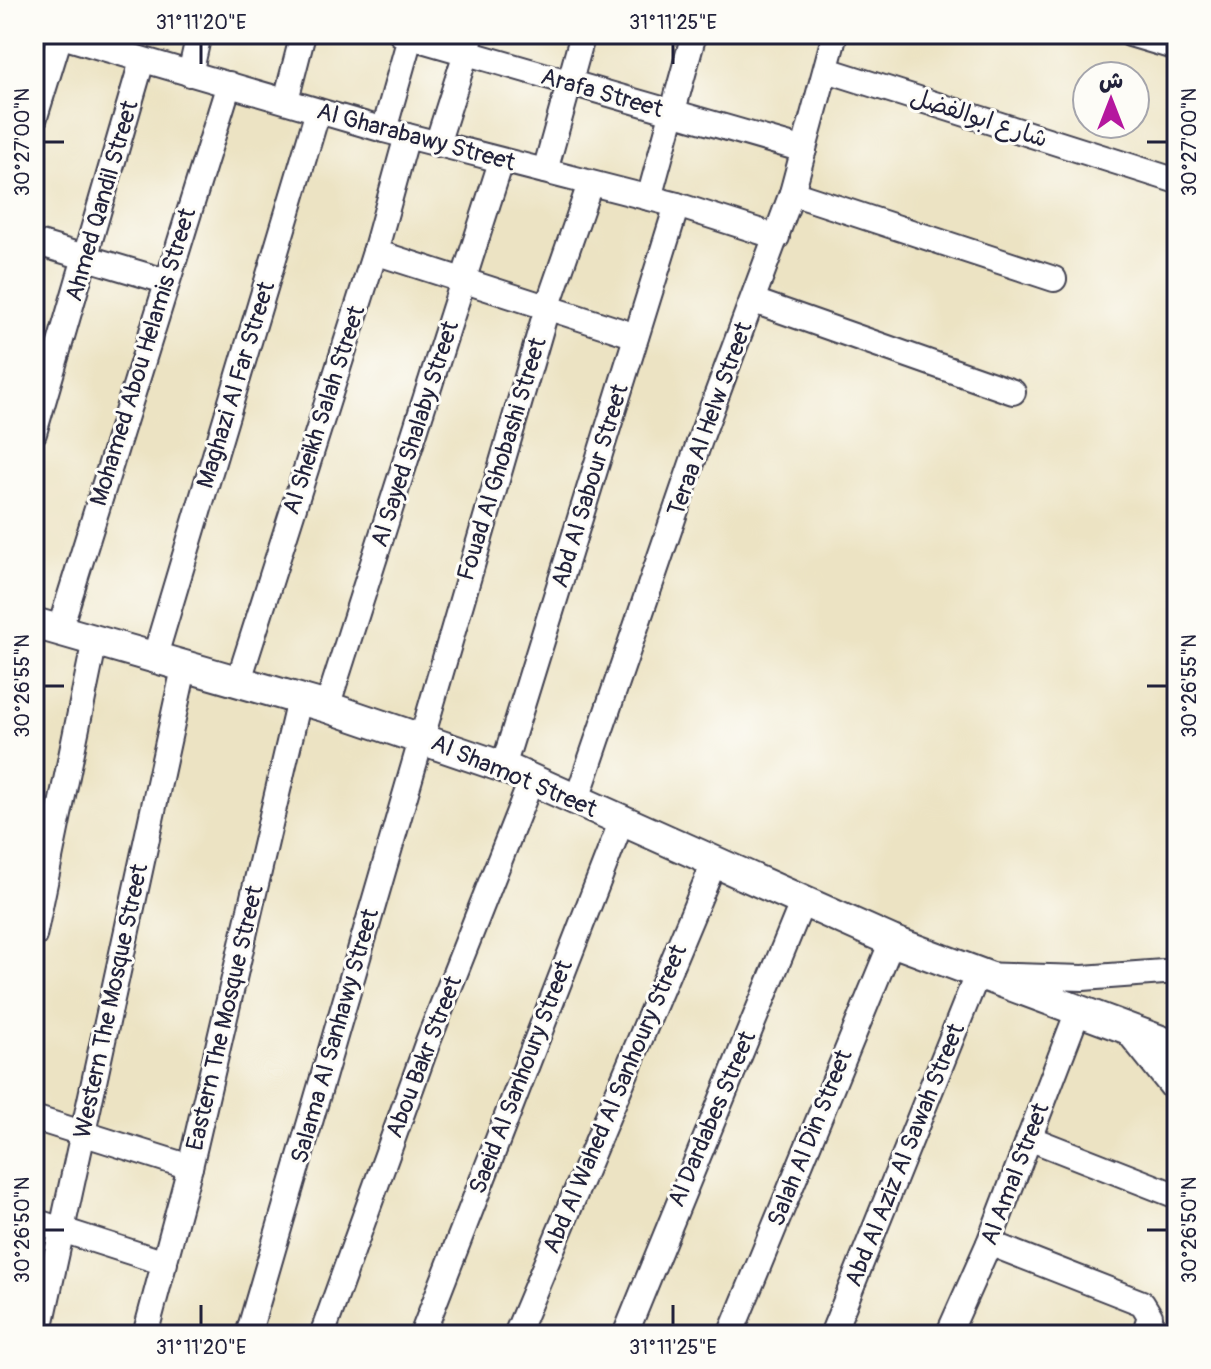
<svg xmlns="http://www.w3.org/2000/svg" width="1211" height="1369" font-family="Pangolin,'Playpen Sans Arabic',sans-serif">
	<rect width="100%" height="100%" fill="#fdfcf7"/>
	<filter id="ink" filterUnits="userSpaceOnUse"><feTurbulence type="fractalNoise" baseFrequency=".0125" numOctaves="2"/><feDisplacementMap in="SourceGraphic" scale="16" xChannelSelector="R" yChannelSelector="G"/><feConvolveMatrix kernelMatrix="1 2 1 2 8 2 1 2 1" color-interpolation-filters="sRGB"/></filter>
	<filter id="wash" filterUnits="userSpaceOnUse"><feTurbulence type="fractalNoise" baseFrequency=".006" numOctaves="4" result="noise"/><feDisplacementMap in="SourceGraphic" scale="32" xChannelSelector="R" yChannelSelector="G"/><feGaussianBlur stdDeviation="1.8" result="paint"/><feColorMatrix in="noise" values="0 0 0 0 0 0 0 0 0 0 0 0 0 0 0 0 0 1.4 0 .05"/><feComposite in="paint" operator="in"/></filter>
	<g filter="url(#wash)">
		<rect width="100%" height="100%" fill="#ece3c3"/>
	</g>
	<g filter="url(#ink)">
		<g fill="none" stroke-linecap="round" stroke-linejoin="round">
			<defs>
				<g id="minor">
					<polyline points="55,34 384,130 677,205 777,237"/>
					<polyline points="401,34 804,150"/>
					<polyline points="1130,34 1177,48"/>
					<polyline points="827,70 1177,181"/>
					<polyline points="190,74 199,34"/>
					<polyline points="286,100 303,34"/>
					<polyline points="34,120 60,36"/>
					<polyline points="384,130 411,34"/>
					<polyline points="437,144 472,34"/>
					<polyline points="545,171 583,34"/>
					<polyline points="792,193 1054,279"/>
					<polyline points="649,198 694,34"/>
					<polyline points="34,242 165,281"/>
					<polyline points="375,252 636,336"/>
					<polyline points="754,301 1013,392"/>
					<polyline points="34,433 142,61"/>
					<polyline points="59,631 229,84"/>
					<polyline points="154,659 318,111"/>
					<polyline points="238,683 375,252 407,136"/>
					<polyline points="327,707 501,162"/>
					<polyline points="503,767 677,205"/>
					<polyline points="576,802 701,437 792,193 835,34"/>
					<polyline points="34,936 95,640"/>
					<polyline points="34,1118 190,1167"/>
					<polyline points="1029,1138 1177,1196"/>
					<polyline points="34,1221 165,1263"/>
					<polyline points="989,1243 1142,1303 1150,1316 1144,1335"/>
					<polyline points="39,1335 184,668"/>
					<polyline points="145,1335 190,1167 299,700"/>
					<polyline points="248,1335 547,308 590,184"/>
					<polyline points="322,1335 427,1044 531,781"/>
					<polyline points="422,1335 622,820"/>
					<polyline points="516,1335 714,863"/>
					<polyline points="625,1335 802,903"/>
					<polyline points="730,1335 892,941"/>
					<polyline points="832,1335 977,975 1083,978 1177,971"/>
					<polyline points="948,1335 989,1243 1078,1011"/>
				</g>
				<g id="tertiary">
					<polyline points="34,623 327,707 503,767 892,941 1177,1047"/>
					<polyline points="1132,1032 1177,1088"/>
				</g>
			</defs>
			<use href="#minor" stroke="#403f4f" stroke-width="28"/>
			<use href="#tertiary" stroke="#403f4f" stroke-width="34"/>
			<use href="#minor" stroke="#fff" stroke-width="24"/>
			<use href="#tertiary" stroke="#fff" stroke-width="30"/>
		</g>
	</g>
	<path fill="none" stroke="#22223b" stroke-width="3" d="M201,44V64M673,44V64M44,142H64M1147,142H1167M44,686H64M1147,686H1167M44,1230H64M1147,1230H1167M201,1305V1325M673,1305V1325"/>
	<g text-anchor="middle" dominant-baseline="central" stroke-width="6" stroke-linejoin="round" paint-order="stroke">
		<g font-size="24" fill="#22223b" stroke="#fdfcf7">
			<text transform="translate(602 93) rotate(16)">Arafa Street</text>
			<text transform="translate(979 118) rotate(18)">شارع ابوالفضل</text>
			<text transform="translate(416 137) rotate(15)">Al Gharabawy Street</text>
			<text transform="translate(102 201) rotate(-74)">Ahmed Qandil Street</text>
			<text transform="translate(143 357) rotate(-73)">Mohamed Abou Helamis Street</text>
			<text transform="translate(236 385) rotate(-73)">Maghazi Al Far Street</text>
			<text transform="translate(324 410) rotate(-72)">Al Sheikh Salah Street</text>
			<text transform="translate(710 419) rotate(-70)">Teraa Al Helw Street</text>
			<text transform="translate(415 434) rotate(-72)">Al Sayed Shalaby Street</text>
			<text transform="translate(502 459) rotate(-73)">Fouad Al Ghobashi Street</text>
			<text transform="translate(590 486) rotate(-73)">Abd Al Sabour Street</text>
			<text transform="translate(514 776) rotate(23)">Al Shamot Street</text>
			<text transform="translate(111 1001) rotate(-78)">Western The Mosque Street</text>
			<text transform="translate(225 1018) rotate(-77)">Eastern The Mosque Street</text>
			<text transform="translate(335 1036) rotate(-74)">Salama Al Sanhawy Street</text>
			<text transform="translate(424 1057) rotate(-69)">Abou Bakr Street</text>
			<text transform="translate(521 1077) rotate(-69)">Saeid Al Sanhoury Street</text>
			<text transform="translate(615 1099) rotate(-67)">Abd Al Wahed Al Sanhoury Street</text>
			<text transform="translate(712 1119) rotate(-67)">Al Dardabes Street</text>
			<text transform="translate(810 1138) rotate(-68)">Salah Al Din Street</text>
			<text transform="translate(905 1155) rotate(-68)">Abd Al Aziz Al Sawah Street</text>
			<text transform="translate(1015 1174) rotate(-69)">Al Amal Street</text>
		</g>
	</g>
	<rect width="1211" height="1369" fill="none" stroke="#fdfcf7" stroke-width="88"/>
	<g transform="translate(1111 100)"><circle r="38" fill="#fdfcf7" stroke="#a5a5ac" stroke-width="2"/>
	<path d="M0-6L14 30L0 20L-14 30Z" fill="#b5179e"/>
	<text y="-12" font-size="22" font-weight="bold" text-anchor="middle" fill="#22223b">ش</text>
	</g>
	<rect x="44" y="44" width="1123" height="1281" fill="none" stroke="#22223b" stroke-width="3"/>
	<g font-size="20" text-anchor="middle" fill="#22223b">
		<text x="201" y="29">31°11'20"E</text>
		<text x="673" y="29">31°11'25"E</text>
		<text transform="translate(22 142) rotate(-90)" y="7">30°27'00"N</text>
		<text transform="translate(1189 142) rotate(-90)" y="7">30°27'00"N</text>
		<text transform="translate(22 686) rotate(-90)" y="7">30°26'55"N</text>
		<text transform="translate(1189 686) rotate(-90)" y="7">30°26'55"N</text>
		<text transform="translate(22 1230) rotate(-90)" y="7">30°26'50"N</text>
		<text transform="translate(1189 1230) rotate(-90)" y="7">30°26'50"N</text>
		<text x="201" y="1354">31°11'20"E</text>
		<text x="673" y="1354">31°11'25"E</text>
	</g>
</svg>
